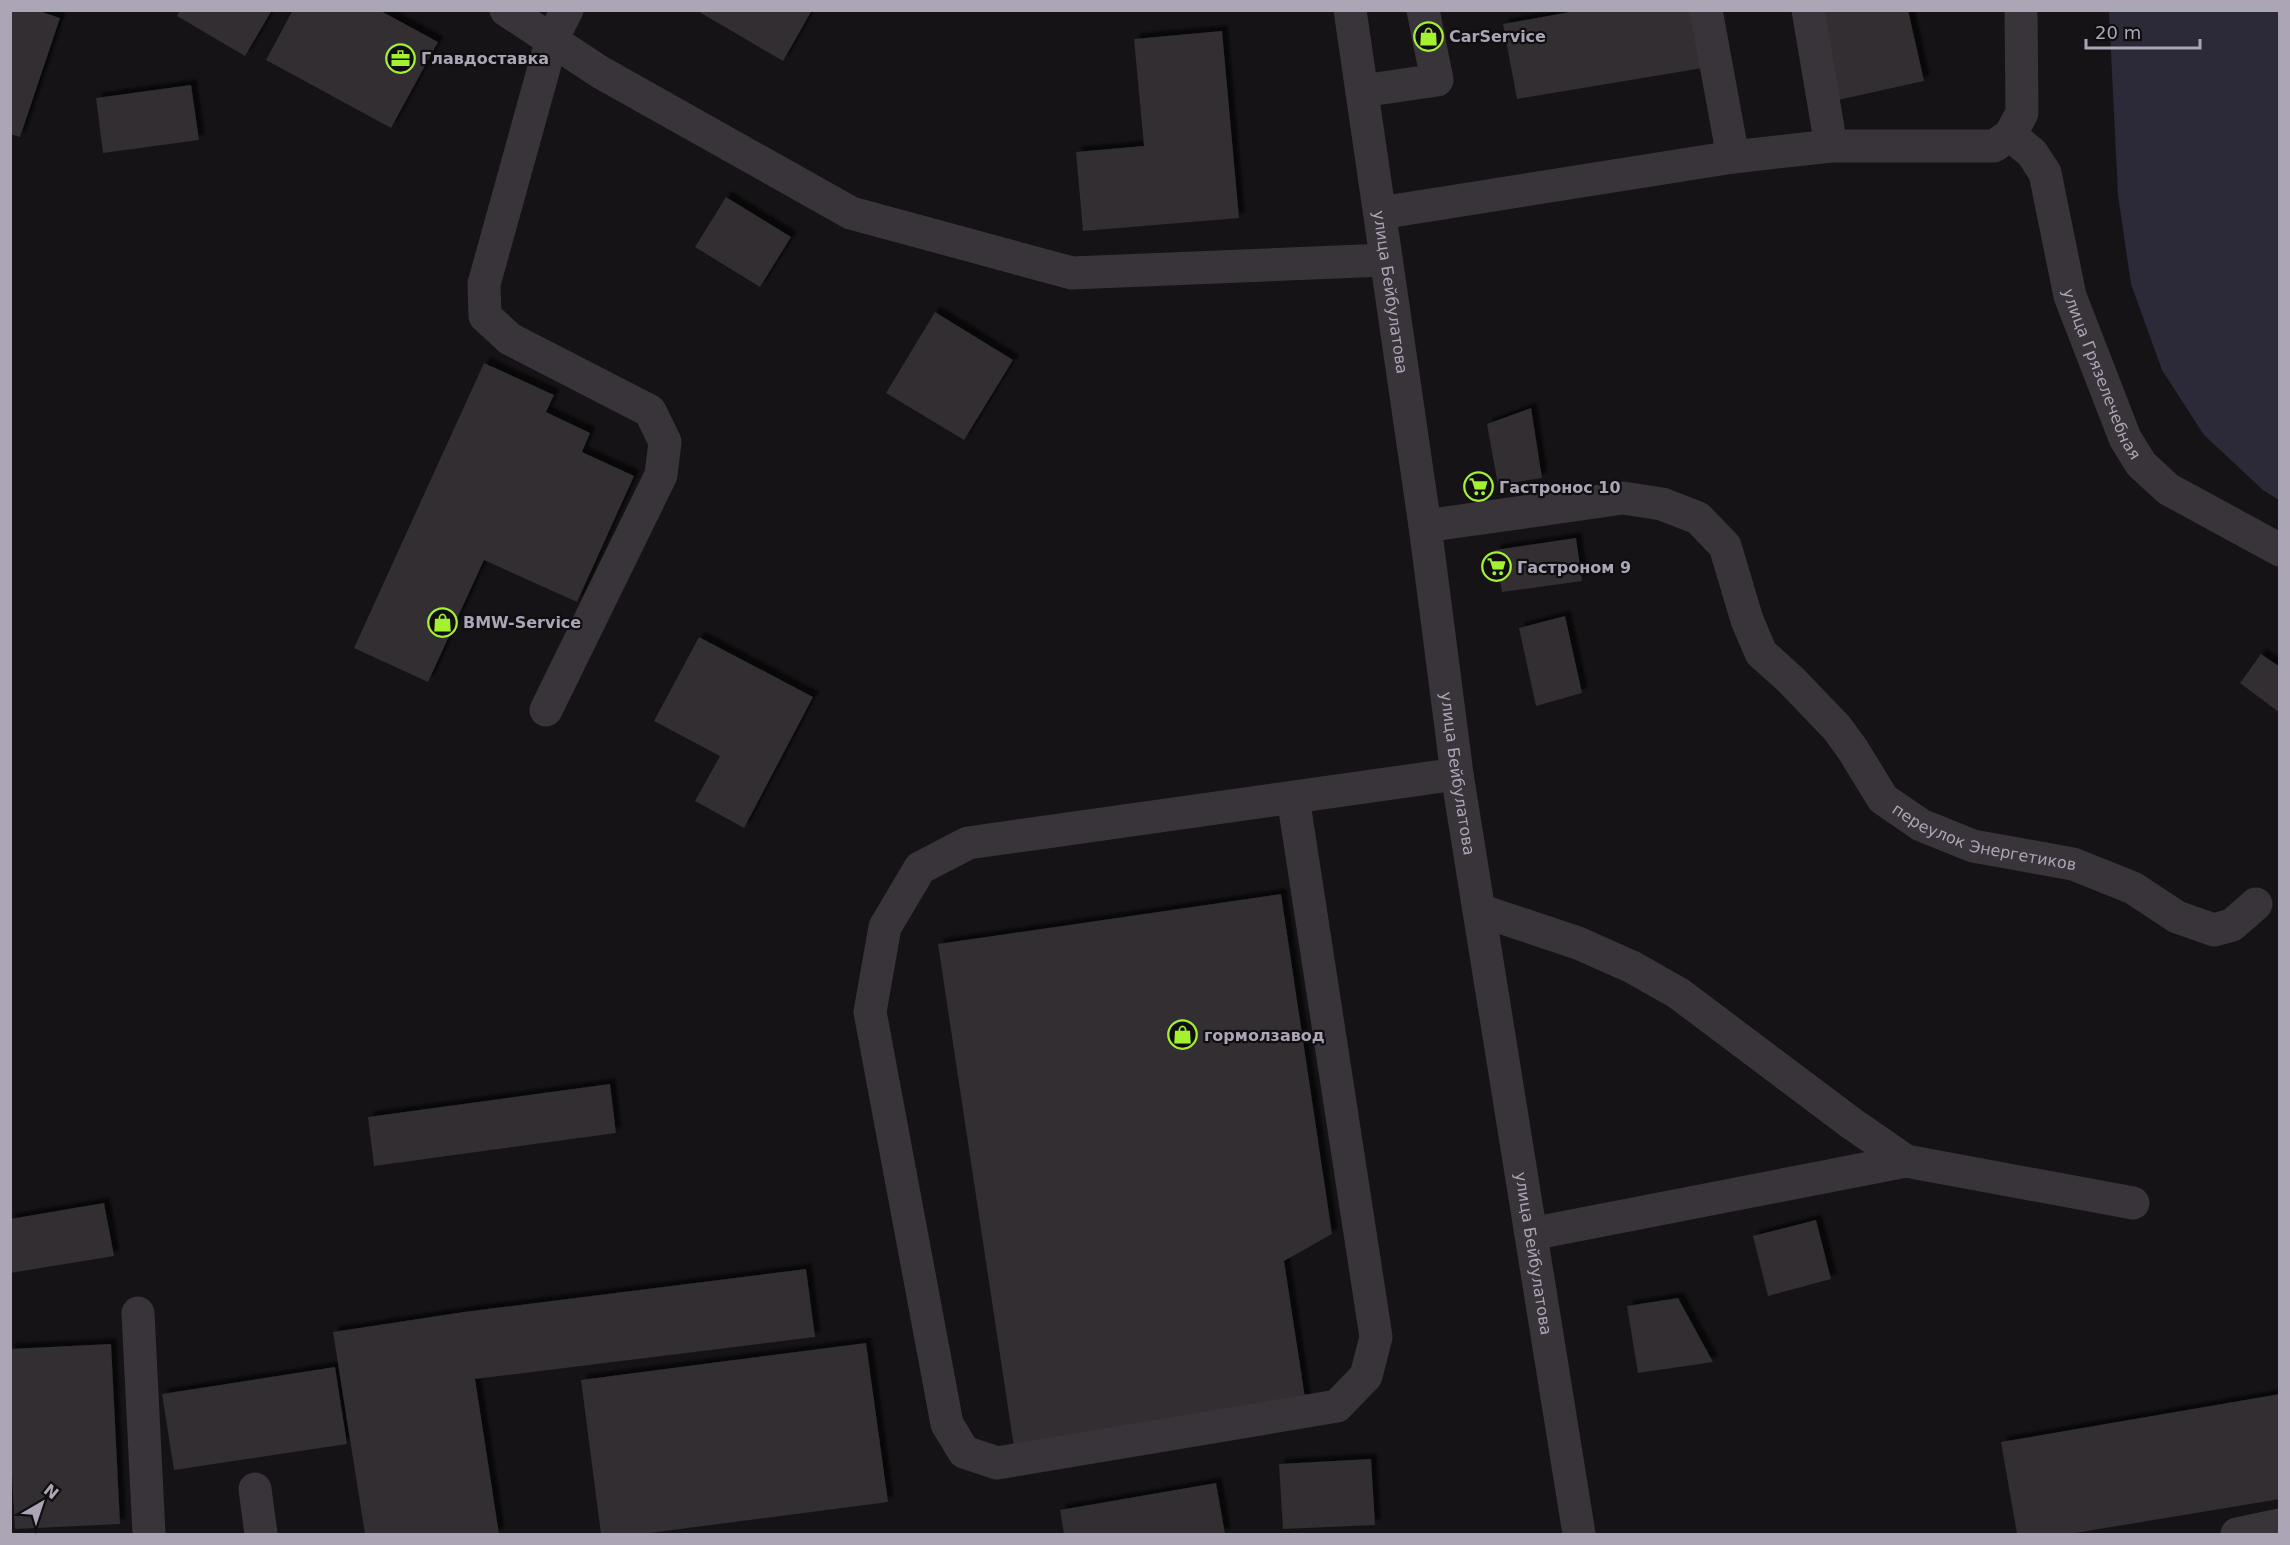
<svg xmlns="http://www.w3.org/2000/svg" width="2290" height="1545" font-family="'DejaVu Sans',sans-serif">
	<defs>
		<filter id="shadow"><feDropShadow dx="5.5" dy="-5.5" stdDeviation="1.5" flood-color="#0009"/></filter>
	</defs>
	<rect width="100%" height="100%" fill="#151315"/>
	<polygon fill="#2c2a39" points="2109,11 2279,11 2279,500 2263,490 2204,435 2162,370 2131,284 2118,195"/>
	<g fill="#302e31" filter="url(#shadow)">
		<polygon points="10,10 36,10 60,18 20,137 10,134"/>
		<polygon points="180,10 272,10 245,56 177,16"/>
		<polygon points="293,10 379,10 438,42 391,128 266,60"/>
		<polygon points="696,10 812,10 783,61"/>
		<polygon points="1581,10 1693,10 1703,68 1517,99 1503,24"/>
		<polygon points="1813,10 1908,10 1924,81 1833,101"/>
		<polygon points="1222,31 1239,218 1083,231 1076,152 1144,146 1134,39"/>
		<polygon points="191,85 199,140 103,153 96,98"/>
		<polygon points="726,197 791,237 760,287 695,247"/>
		<polygon points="935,312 1013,360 964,440 886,393"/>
		<polygon points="484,363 554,395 546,412 590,433 582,452 634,476 577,602 484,560 428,682 354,648"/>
		<polygon points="1531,408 1542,478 1498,485 1487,424"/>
		<polygon points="1576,538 1582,581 1502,592 1495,550"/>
		<polygon points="1565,616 1582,693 1536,706 1519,628"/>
		<polygon points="699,637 813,697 744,828 695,801 720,756 654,721"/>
		<polygon points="2261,654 2280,667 2280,713 2240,683"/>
		<polygon points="1281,894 1332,1234 1284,1261 1307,1411 1015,1454 938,944"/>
		<polygon points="610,1084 616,1133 374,1166 368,1117"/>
		<polygon points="104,1203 114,1256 10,1273 10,1219"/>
		<polygon points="1816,1220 1831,1279 1768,1296 1753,1236"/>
		<polygon points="806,1269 815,1337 475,1379 499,1534 365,1534 333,1332 464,1312"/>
		<polygon points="1678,1298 1713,1362 1638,1373 1627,1306"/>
		<polygon points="866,1343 888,1502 642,1534 601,1534 581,1380"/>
		<polygon points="111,1344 120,1524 15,1529 10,1439 10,1349"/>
		<polygon points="335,1367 347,1444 174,1470 162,1394"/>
		<polygon points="2280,1394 2280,1499 2069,1534 2017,1534 2001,1442"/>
		<polygon points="1371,1459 1375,1525 1283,1529 1279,1464"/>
		<polygon points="1216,1483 1225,1534 1064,1534 1060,1510"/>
	</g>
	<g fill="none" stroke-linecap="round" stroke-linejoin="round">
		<g stroke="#38343a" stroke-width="33">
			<polyline points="506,10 600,72 851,213 1072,273 1385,260"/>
			<path id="s1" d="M1350,10L1425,526L1457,774L1579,1534"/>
			<polyline points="1706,10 1733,157"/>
			<polyline points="1808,10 1831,146"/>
			<polyline points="1362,91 1437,80 1423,10"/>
			<path id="s2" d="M2010,135L2032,153L2045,173L2070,296L2125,438L2141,464L2168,489L2280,550"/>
			<polyline points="1380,213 1733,157 1831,146 1994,146 2010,135 2022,113 2021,10"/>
			<path id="s3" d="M1425,526L1623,498L1662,504L1698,518L1725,546L1747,620L1761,653L1791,680L1837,728L1853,750L1883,799L1921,825L1973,846L2073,864L2133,888L2177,917L2214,930L2232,925L2256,904"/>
			<polyline points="546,710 661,475 665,442 650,411 510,339 485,316 484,284 552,39 567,10"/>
			<polyline points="1293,797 1376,1337 1366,1376 1337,1406 997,1463 964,1452 947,1424 870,1012 885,927 920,868 968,843 1457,774"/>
			<polyline points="1479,910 1578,943 1632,967 1678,993 1851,1123 1906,1161 2133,1203"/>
			<polyline points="1531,1234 1906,1161"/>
			<polyline points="138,1313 149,1534"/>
			<polyline points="255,1489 261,1534"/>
			<polyline points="2237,1534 2280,1525"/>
		</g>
	</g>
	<defs>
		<symbol id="shop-ring" viewBox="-11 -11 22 22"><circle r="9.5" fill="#100e10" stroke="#a3f12f" stroke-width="1.5"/><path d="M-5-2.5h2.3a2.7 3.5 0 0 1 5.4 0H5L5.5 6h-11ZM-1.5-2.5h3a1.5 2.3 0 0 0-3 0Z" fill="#a3f12f"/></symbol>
		<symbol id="office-ring" viewBox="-11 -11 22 22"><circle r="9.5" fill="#100e10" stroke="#a3f12f" stroke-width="1.5"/><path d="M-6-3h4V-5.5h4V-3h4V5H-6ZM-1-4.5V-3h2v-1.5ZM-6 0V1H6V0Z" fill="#a3f12f"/></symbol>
		<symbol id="supermarket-ring" viewBox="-11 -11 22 22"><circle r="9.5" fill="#100e10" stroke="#a3f12f" stroke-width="1.5"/><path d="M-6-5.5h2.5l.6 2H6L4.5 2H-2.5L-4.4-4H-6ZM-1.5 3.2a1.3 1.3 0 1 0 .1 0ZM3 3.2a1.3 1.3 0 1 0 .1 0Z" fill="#a3f12f"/></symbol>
	</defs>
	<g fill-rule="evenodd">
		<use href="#shop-ring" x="1412" y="20" width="33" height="33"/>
		<use href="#office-ring" x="384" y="42" width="33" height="33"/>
		<use href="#supermarket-ring" x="1462" y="470" width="33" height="33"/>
		<use href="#supermarket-ring" x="1480" y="550" width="33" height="33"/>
		<use href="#shop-ring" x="426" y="606" width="33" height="33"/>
		<use href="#shop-ring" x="1166" y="1018" width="33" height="33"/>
	</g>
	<g text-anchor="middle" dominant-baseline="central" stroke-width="4.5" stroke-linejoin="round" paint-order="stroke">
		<g font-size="16" font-weight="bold" fill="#aca5b5" stroke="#100e10" text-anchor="start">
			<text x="1449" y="36">CarService</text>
			<text x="421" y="58">Главдоставка</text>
			<text x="1499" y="487">Гастронос 10</text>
			<text x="1517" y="567">Гастроном 9</text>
			<text x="463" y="622">BMW-Service</text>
			<text x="1204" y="1035">гормолзавод</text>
		</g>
		<g font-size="16" fill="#aca5b5" stroke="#100e10">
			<text stroke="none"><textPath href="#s1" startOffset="285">улица Бейбулатова</textPath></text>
			<text stroke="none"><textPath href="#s2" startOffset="262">улица Грязелечебная</textPath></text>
			<text stroke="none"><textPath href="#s1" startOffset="771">улица Бейбулатова</textPath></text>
			<text stroke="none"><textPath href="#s3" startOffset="732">переулок Энергетиков</textPath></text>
			<text stroke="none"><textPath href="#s1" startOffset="1257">улица Бейбулатова</textPath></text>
		</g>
	</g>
	<rect width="2290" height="1545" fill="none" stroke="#aca5b5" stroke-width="24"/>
	<g transform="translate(42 1503) rotate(39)" stroke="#100e10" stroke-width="4.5" paint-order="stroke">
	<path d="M0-4.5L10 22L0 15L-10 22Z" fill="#aca5b5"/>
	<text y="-9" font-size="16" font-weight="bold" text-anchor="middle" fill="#aca5b5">N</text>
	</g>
	<path d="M2086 39v9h114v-9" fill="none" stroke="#aca5b5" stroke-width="3"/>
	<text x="2095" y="39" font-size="18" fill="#aca5b5" stroke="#100e10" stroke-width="4.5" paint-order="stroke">20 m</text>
</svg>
